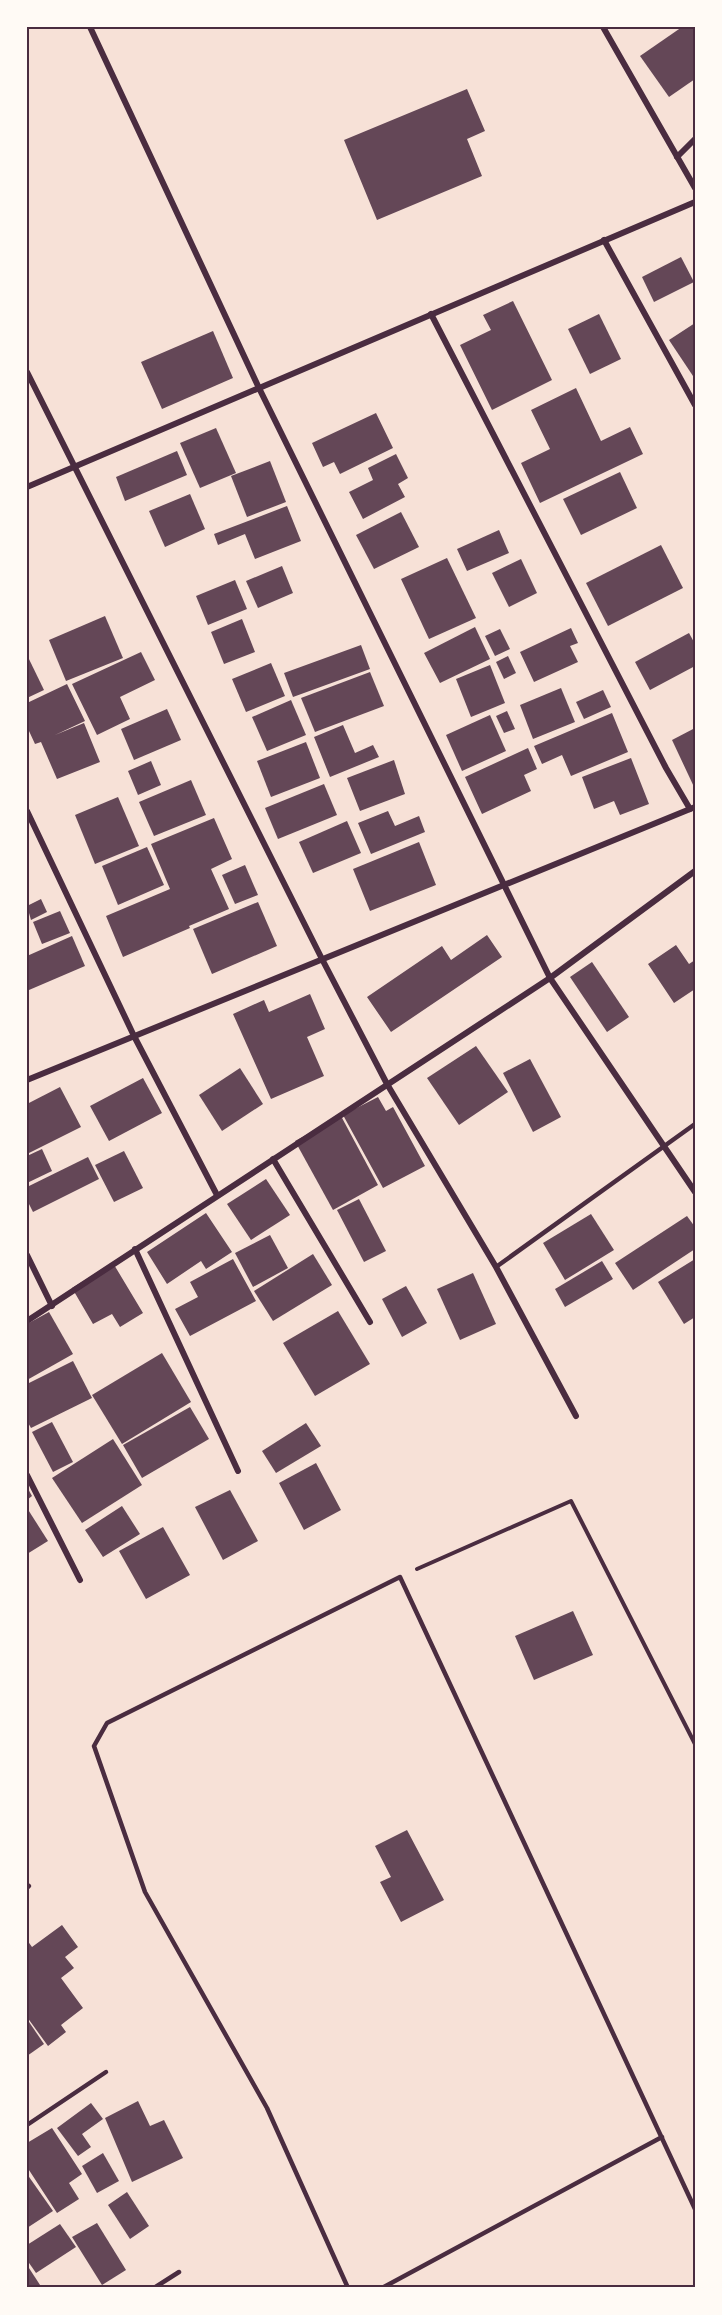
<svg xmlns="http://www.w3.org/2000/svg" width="722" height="2315" font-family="'Fira Sans',sans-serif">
	<rect width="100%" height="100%" fill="#f7e1d7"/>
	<g fill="#644757">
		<polygon points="682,27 695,27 695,79 669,97 640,56"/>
		<polygon points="467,89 485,131 467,139 482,176 377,220 344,140"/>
		<polygon points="681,257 694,282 654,302 642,277"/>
		<polygon points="513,301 552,380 492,410 460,345 491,330 483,315"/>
		<polygon points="599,314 621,359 590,374 568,329"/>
		<polygon points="695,323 695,379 669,340"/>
		<polygon points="213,331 233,378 162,409 141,362"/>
		<polygon points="576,388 601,441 630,427 643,454 540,503 521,463 550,449 531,410"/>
		<polygon points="376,413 393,448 340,474 334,462 323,467 312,443"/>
		<polygon points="216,428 236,473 200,488 180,443"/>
		<polygon points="177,451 187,475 125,501 116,477"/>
		<polygon points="396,454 408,478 398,484 405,497 363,519 349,492 373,480 368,468"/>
		<polygon points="270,461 286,502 247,517 231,476"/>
		<polygon points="620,472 637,508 581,535 563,499"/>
		<polygon points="190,494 205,529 165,547 149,511"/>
		<polygon points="287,506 301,541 255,559 245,534 218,545 214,534"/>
		<polygon points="401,512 419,547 374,569 356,535"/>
		<polygon points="499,530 509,553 467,571 457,549"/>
		<polygon points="661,545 683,588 608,626 586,583"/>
		<polygon points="447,558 476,618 429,639 401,579"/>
		<polygon points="521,559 537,593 509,607 492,573"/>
		<polygon points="282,566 293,593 258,608 246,581"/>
		<polygon points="235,580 247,609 208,625 196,596"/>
		<polygon points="105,616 123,658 66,681 49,640"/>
		<polygon points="242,619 255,652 224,664 211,632"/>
		<polygon points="475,627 490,659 440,683 424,653"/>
		<polygon points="571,628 578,643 570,646 578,662 534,682 520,652"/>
		<polygon points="500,629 510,649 495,656 485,636"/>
		<polygon points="689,633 695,644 695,666 650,690 635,662"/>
		<polygon points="361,645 370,669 293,697 284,673"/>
		<polygon points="141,652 155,680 120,697 130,719 97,735 72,684"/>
		<polygon points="27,655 44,690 27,698"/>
		<polygon points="508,656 516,673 504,679 496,662"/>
		<polygon points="271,663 285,696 246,712 232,679"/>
		<polygon points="490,665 505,703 471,717 456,679"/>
		<polygon points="370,672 384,706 315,732 301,698"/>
		<polygon points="67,684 85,721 55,735 84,723 100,762 57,779 41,742 35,744 29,731 27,731 27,703"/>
		<polygon points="561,688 575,722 533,739 520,705"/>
		<polygon points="603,690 611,707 584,719 576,702"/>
		<polygon points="291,700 306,735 267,751 252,717"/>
		<polygon points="167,709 181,740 134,760 121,729"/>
		<polygon points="507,711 515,729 504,733 496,716"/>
		<polygon points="612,713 628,752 571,776 562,755 542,764 534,746"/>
		<polygon points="490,715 506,751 462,771 446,735"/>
		<polygon points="343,725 355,753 373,745 379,757 330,777 314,737"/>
		<polygon points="695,728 695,789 672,740"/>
		<polygon points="306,742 320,778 271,797 257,761"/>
		<polygon points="528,748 537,769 524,775 531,791 482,814 465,777"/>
		<polygon points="631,758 649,804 620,815 614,801 594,809 582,777"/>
		<polygon points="394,760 405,794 360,811 347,778"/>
		<polygon points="151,761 161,785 138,795 128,771"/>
		<polygon points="191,780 206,815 154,836 139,802"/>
		<polygon points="324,784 337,815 278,839 265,808"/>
		<polygon points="118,797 139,846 95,864 75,815"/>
		<polygon points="388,811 395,826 419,816 425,832 371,854 358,823"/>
		<polygon points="214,818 232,859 211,869 229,909 189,926 190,928 123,957 106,916 170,889 151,844"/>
		<polygon points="347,821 361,853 313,873 299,842"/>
		<polygon points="419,842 436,885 370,911 353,869"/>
		<polygon points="147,847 164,885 118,905 102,866"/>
		<polygon points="245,865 258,895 235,904 222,875"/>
		<polygon points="41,899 47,912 31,920 27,906"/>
		<polygon points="258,902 277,946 212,974 193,929"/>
		<polygon points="60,911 70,933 42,944 33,922"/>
		<polygon points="487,935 502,957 391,1032 367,997 442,946 451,960"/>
		<polygon points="72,936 85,966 29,990 27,956"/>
		<polygon points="676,945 689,964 695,960 695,989 674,1003 648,964"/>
		<polygon points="592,962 629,1017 607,1032 570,977"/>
		<polygon points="310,994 325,1029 307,1037 324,1076 271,1099 233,1014 264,1000 269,1012"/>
		<polygon points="476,1046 508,1092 459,1125 427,1078"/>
		<polygon points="530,1059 561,1117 533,1132 503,1073"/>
		<polygon points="240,1068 263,1104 222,1131 199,1095"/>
		<polygon points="143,1078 162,1113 109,1141 90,1106"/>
		<polygon points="60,1087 81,1127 27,1154 27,1104"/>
		<polygon points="378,1097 386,1111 393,1107 425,1166 383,1188 343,1115"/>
		<polygon points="341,1116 378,1185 333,1210 295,1141"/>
		<polygon points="42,1149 52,1171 27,1183 27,1156"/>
		<polygon points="124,1151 143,1188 114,1202 95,1165"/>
		<polygon points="88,1157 99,1179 33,1212 27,1200 27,1187"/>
		<polygon points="266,1179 290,1215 251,1240 227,1204"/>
		<polygon points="359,1199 386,1251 364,1262 337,1210"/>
		<polygon points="206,1213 232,1252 206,1269 201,1261 167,1284 147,1252"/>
		<polygon points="591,1214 614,1250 565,1280 543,1243"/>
		<polygon points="687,1216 695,1227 695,1249 633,1290 615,1263"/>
		<polygon points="270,1235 288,1268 253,1287 235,1253"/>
		<polygon points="313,1254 332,1285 273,1321 254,1291"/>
		<polygon points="233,1259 256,1301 190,1336 175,1309 198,1297 190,1282"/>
		<polygon points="695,1259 695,1317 684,1324 658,1282"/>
		<polygon points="602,1261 613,1279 565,1307 555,1289"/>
		<polygon points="113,1263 143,1313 120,1327 112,1314 93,1324 72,1288"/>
		<polygon points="473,1273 496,1324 460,1340 437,1289"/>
		<polygon points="406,1286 427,1323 402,1337 382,1299"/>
		<polygon points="338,1311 370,1364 315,1396 283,1343"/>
		<polygon points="49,1312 73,1354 27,1380 27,1324"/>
		<polygon points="162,1353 191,1402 122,1444 92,1395"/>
		<polygon points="73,1361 92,1398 31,1428 27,1421 27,1384"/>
		<polygon points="190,1407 209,1439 142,1478 123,1445"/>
		<polygon points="52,1422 73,1462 53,1472 32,1432"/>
		<polygon points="306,1423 321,1446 276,1473 262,1451"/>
		<polygon points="113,1439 142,1485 82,1523 52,1478"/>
		<polygon points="316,1463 341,1510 304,1530 279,1483"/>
		<polygon points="27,1487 32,1496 27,1500"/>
		<polygon points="230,1490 258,1541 223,1560 195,1507"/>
		<polygon points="122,1506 140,1534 103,1557 85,1530"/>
		<polygon points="27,1508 48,1541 27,1554"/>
		<polygon points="163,1527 190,1575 146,1599 119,1551"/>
		<polygon points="573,1611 593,1655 534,1680 515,1636"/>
		<polygon points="407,1830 444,1900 401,1922 380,1882 391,1877 375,1846"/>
		<polygon points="62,1925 78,1947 65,1957 74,1968 61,1978 83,2008 61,2025 66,2032 48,2046 27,2017 27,1940 32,1947"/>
		<polygon points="27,2019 44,2044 27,2056"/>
		<polygon points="138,2101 150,2126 164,2120 183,2158 132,2182 105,2118"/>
		<polygon points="91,2103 103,2119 82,2134 91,2147 78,2156 57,2128"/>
		<polygon points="52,2128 82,2174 69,2183 79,2199 57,2213 27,2167 27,2143"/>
		<polygon points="103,2153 119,2181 97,2193 82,2166"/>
		<polygon points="27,2174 53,2211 27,2228"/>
		<polygon points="127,2192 149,2226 130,2239 108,2205"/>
		<polygon points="97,2223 126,2270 102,2285 72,2237"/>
		<polygon points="60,2224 76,2247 36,2273 27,2260 27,2245"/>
		<polygon points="27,2265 42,2288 27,2288"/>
	</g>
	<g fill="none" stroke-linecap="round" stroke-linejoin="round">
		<polyline stroke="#4a2c40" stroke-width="4" points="417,1569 571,1501 695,1744"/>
		<g stroke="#4a2c40" stroke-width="4.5">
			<polyline points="496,1267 695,1124"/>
			<polyline points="27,1888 29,1886"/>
			<polyline points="27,2125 106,2072"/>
			<polyline points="154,2288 179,2272"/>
			<polyline points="348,2288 267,2108 145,1892 94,1746 107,1723 400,1577 695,2209"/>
			<polyline points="382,2288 662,2137"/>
		</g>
		<g stroke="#4a2c40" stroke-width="6">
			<polyline points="90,27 259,388 550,978 695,1192"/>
			<polyline points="603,27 695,188"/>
			<polyline points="677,157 695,139"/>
			<polyline points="604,240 695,405"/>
			<polyline points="431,314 666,768 690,809"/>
			<polyline points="27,372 322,959 387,1084 496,1267 576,1416"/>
			<polyline points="27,487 695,202"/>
			<polyline points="27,811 134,1036 217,1195"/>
			<polyline points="27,1080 695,807"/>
			<polyline points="273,1159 370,1322"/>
			<polyline points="135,1249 238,1471"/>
			<polyline points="27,1255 52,1306"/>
			<polyline points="27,1321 550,978 695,871"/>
			<polyline points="27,1475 80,1580"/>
		</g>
	</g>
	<rect width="722" height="2315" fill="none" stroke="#fffaf5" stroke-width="57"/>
	<rect x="28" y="28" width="666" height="2258" fill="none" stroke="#4a2c40" stroke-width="2"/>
</svg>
